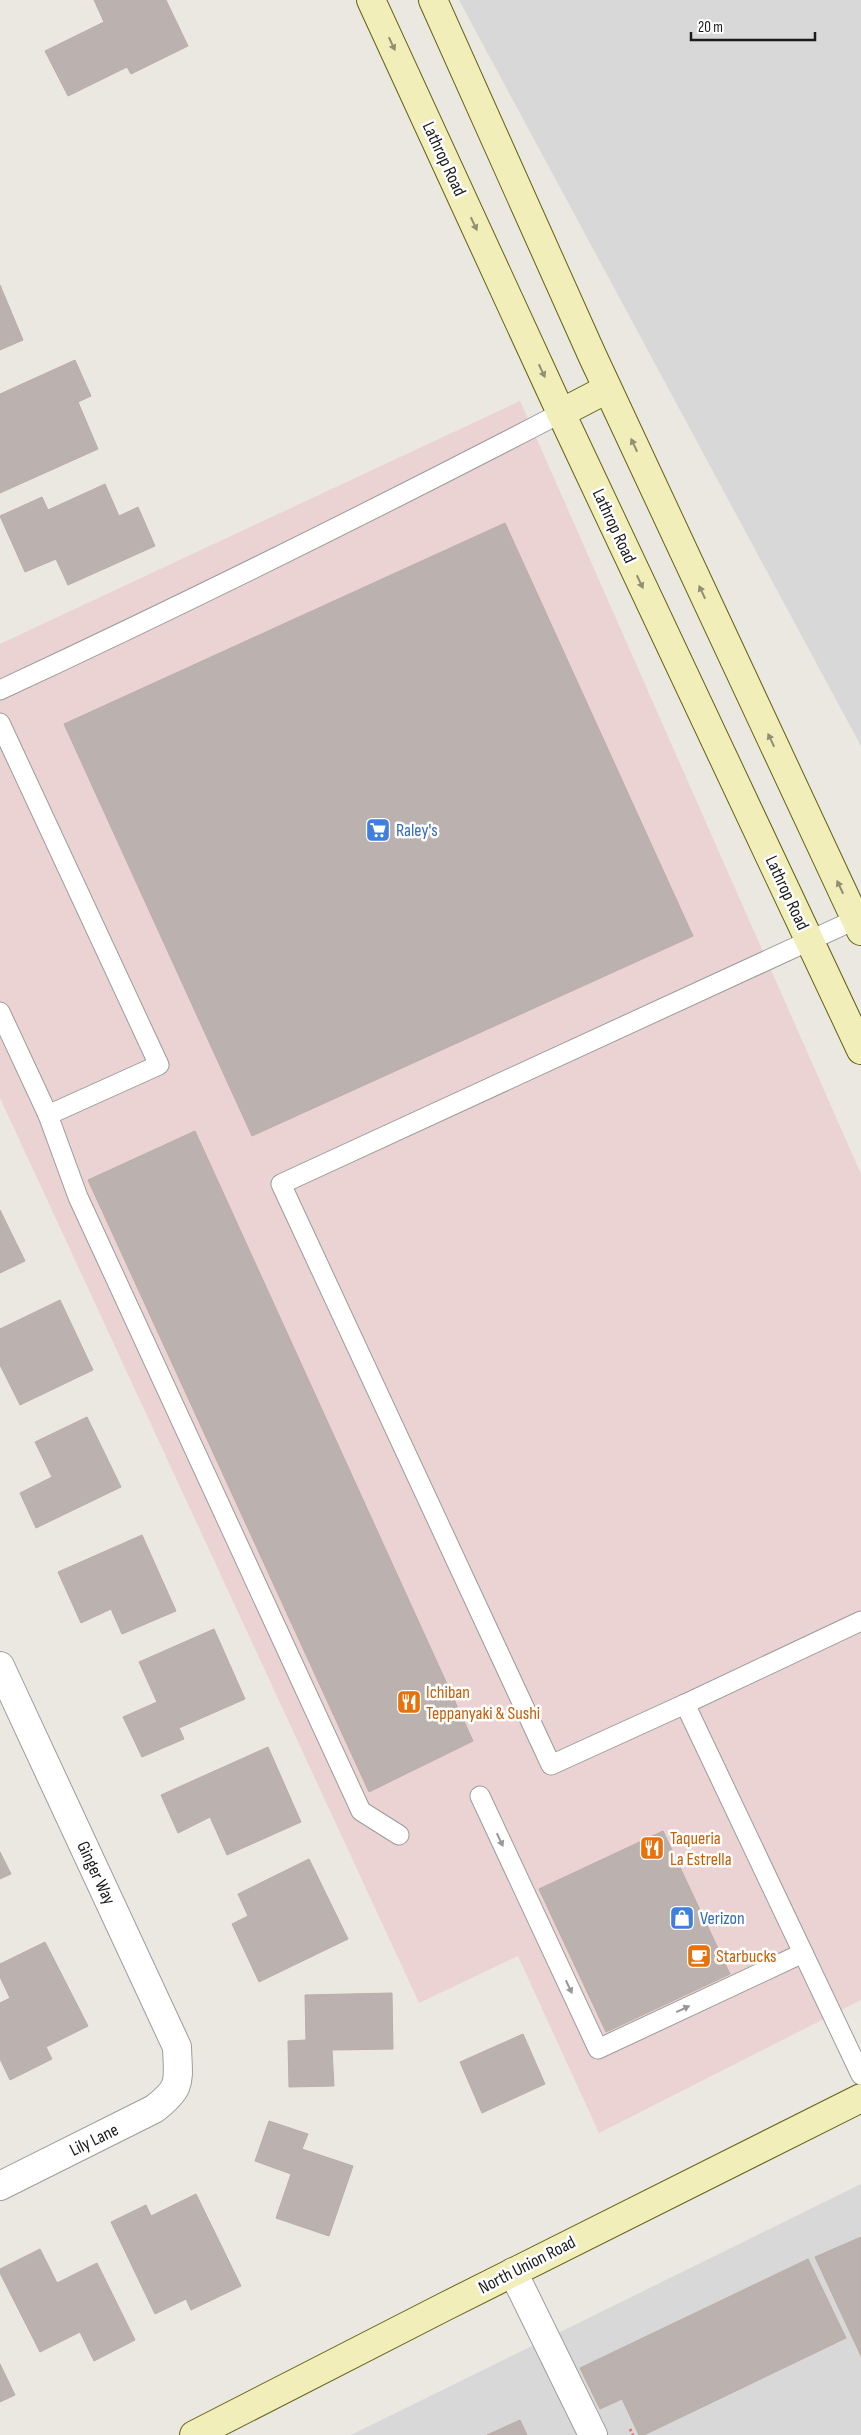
<svg xmlns="http://www.w3.org/2000/svg" width="861" height="2435" font-family="'Sofia Sans Condensed',sans-serif">
	<rect width="100%" height="100%" fill="#ebe7e1"/>
	<g fill="#d9d8d8">
		<polygon points="459,0 861,0 861,746"/>
		<polygon points="861,2184 861,2435 351,2435"/>
	</g>
	<polygon fill="#ebd2d3" points="520,401 861,1174 861,2000 599,2133 518,1956 419,2003 0,1098 0,644"/>
	<g fill="#bbb2af" stroke="#bbada6">
		<polygon points="94,0 166,0 188,46 131,74 127,67 68,96 45,51 104,22"/>
		<polygon points="0,285 23,340 0,350"/>
		<polygon points="75,360 91,396 78,402 98,449 0,493 0,394"/>
		<polygon points="105,484 119,516 138,507 155,546 68,585 56,559 25,572 0,516 42,497 48,510"/>
		<polygon points="505,523 693,936 252,1136 64,724"/>
		<polygon points="195,1131 473,1741 369,1792 88,1180"/>
		<polygon points="0,1210 25,1261 0,1273"/>
		<polygon points="60,1300 93,1370 20,1405 0,1365 0,1329"/>
		<polygon points="87,1417 121,1487 36,1528 20,1493 52,1477 35,1442"/>
		<polygon points="142,1535 176,1611 122,1634 111,1609 81,1623 58,1572"/>
		<polygon points="214,1629 245,1699 179,1728 184,1739 142,1757 123,1717 157,1702 139,1662"/>
		<polygon points="268,1747 301,1822 227,1855 210,1817 178,1833 161,1795"/>
		<polygon points="663,1831 730,1974 606,2032 539,1889"/>
		<polygon points="0,1852 11,1874 0,1879"/>
		<polygon points="309,1859 348,1939 259,1982 232,1924 248,1916 238,1894"/>
		<polygon points="45,1942 88,2026 46,2047 52,2059 10,2080 0,2059 0,2003 10,1998 0,1977 0,1964"/>
		<polygon points="392,1993 393,2049 332,2050 334,2086 289,2087 288,2041 306,2040 305,1995"/>
		<polygon points="523,2034 545,2084 482,2113 460,2062"/>
		<polygon points="269,2121 308,2134 302,2149 353,2166 329,2236 276,2218 291,2174 255,2161"/>
		<polygon points="196,2194 241,2286 191,2310 186,2299 155,2314 111,2222 146,2205 151,2216"/>
		<polygon points="861,2237 861,2356 815,2257"/>
		<polygon points="40,2249 57,2283 97,2263 135,2340 94,2361 80,2332 40,2352 0,2273 0,2269"/>
		<polygon points="808,2259 846,2338 644,2435 639,2435 622,2399 600,2409 580,2368"/>
		<polygon points="0,2364 15,2395 0,2402"/>
		<polygon points="520,2420 527,2435 487,2435"/>
	</g>
	<g fill="none" stroke-linecap="round" stroke-linejoin="round">
		<defs>
			<g id="lane">
				<path d="M0,690C189,602 376,509 561,413"/>
				<polyline points="0,723 159,1065 48,1115 0,1012"/>
				<polyline points="48,1115 78,1197 361,1811 399,1835"/>
				<polyline points="861,1621 685,1704 861,2075"/>
				<polyline points="685,1704 551,1765 281,1184 861,917"/>
				<polyline points="480,1796 598,2049 803,1953"/>
			</g>
			<g id="street">
				<path d="M0,1666L177,2047C178,2081 183,2087 154,2109L0,2186"/>
				<polyline points="513,2272 593,2435"/>
			</g>
			<g id="secondary">
				<polyline points="371,0 561,413 861,1050"/>
				<polyline points="433,0 592,355 861,931"/>
				<polyline points="561,413 607,389"/>
				<polyline points="194,2435 446,2306 861,2098"/>
			</g>
		</defs>
		<use href="#lane" stroke="#9c9c9c" stroke-width="21"/>
		<use href="#street" stroke="#9c9c9c" stroke-width="30"/>
		<use href="#secondary" stroke="#626311" stroke-width="30"/>
		<polyline stroke="#e97675" stroke-width="3" stroke-dasharray="2.5 2.5" stroke-linecap="butt" points="630,2429 633,2435"/>
		<use href="#lane" stroke="#fff" stroke-width="19"/>
		<use href="#street" stroke="#fff" stroke-width="28"/>
		<use href="#secondary" stroke="#f1eeba" stroke-width="28"/>
	</g>
	<defs><path id="oneway-solid" d="M-6-.8H1V-3.2L6.5 0L1 3.2V.8H-6Z" transform="scale(1.25)"/></defs>
	<g fill="#918f72">
		<use href="#oneway-solid" transform="translate(392 44) rotate(65)"/>
		<use href="#oneway-solid" transform="translate(474 224) rotate(65)"/>
		<use href="#oneway-solid" transform="translate(542 371) rotate(65)"/>
		<use href="#oneway-solid" transform="translate(634 445) rotate(-115)"/>
		<use href="#oneway-solid" transform="translate(640 582) rotate(65)"/>
		<use href="#oneway-solid" transform="translate(702 592) rotate(-115)"/>
		<use href="#oneway-solid" transform="translate(771 740) rotate(-115)"/>
		<use href="#oneway-solid" transform="translate(840 887) rotate(-115)"/>
	</g>
	<g fill="#989898">
		<use href="#oneway-solid" transform="translate(500 1840) rotate(65)"/>
		<use href="#oneway-solid" transform="translate(569 1987) rotate(65)"/>
		<use href="#oneway-solid" transform="translate(683 2009) rotate(-25)"/>
	</g>
	<defs>
		<symbol id="supermarket-square" viewBox="-11 -11 22 22"><rect x="-9" y="-9" width="18" height="18" rx="4" fill="#3f7fe0" stroke="#fff"/><path d="M-6-5.5h2.5l.6 2H6L4.5 2H-2.5L-4.4-4H-6ZM-1.5 3.2a1.3 1.3 0 1 0 .1 0ZM3 3.2a1.3 1.3 0 1 0 .1 0Z" fill="#fff"/></symbol>
		<symbol id="restaurant-square" viewBox="-11 -11 22 22"><rect x="-9" y="-9" width="18" height="18" rx="4" fill="#e8710a" stroke="#fff"/><path d="M-5-6h1v4h1v-4h1v4h1v-4h1v5L-1.5 .5V6h-2V.5L-5-1ZM5-6V6H3V1.5H1.5Q1.5-4 5-6Z" fill="#fff"/></symbol>
		<symbol id="shop-square" viewBox="-11 -11 22 22"><rect x="-9" y="-9" width="18" height="18" rx="4" fill="#3f7fe0" stroke="#fff"/><path d="M-5-2.5h2.3a2.7 3.5 0 0 1 5.4 0H5L5.5 6h-11ZM-1.5-2.5h3a1.5 2.3 0 0 0-3 0Z" fill="#fff"/></symbol>
		<symbol id="cafe-square" viewBox="-11 -11 22 22"><rect x="-9" y="-9" width="18" height="18" rx="4" fill="#e8710a" stroke="#fff"/><path d="M-5.5-4.5H6V0H3Q3 3.5 0 3.5H-2.5Q-5.5 3.5-5.5 0ZM3-3.2v2h1.7v-2ZM-6 4.5H4V6H-6Z" fill="#fff"/></symbol>
	</defs>
	<g fill-rule="evenodd">
		<use href="#supermarket-square" x="364" y="816" width="28" height="28"/>
		<use href="#restaurant-square" x="395" y="1688" width="28" height="28"/>
		<use href="#restaurant-square" x="638" y="1834" width="28" height="28"/>
		<use href="#shop-square" x="668" y="1904" width="28" height="28"/>
		<use href="#cafe-square" x="685" y="1942" width="28" height="28"/>
	</g>
	<g text-anchor="middle" dominant-baseline="central" stroke-width="5" stroke-linejoin="round" paint-order="stroke">
		<g font-size="18" fill="#1b1b1b" stroke="#fff">
			<text transform="translate(444 159) rotate(65)">Lathrop Road</text>
			<text transform="translate(614 526) rotate(65)">Lathrop Road</text>
			<text transform="translate(787 893) rotate(65)">Lathrop Road</text>
			<text transform="translate(96 1873) rotate(65)">Ginger Way</text>
			<text transform="translate(94 2140) rotate(-26)">Lily Lane</text>
			<text transform="translate(527 2265) rotate(-27)">North Union Road</text>
		</g>
		<g font-size="18" fill="#366cbe" stroke="#fff" text-anchor="start">
			<text x="396" y="830">Raley's</text>
			<text x="700" y="1918">Verizon</text>
		</g>
		<g font-size="18" fill="#c56008" stroke="#fff" text-anchor="start">
			<text x="426" y="1692">Ichiban<tspan x="426" dy="21">Teppanyaki &amp; Sushi</tspan></text>
			<text x="670" y="1838">Taqueria<tspan x="670" dy="21">La Estrella</tspan></text>
			<text x="716" y="1956">Starbucks</text>
		</g>
	</g>
	<path d="M691 32v8h124v-8" fill="none" stroke="#1b1b1b" stroke-width="2.5"/>
	<text x="698" y="32" font-size="15" fill="#1b1b1b" stroke="#ffffff" stroke-width="4" paint-order="stroke">20 m</text>
</svg>
